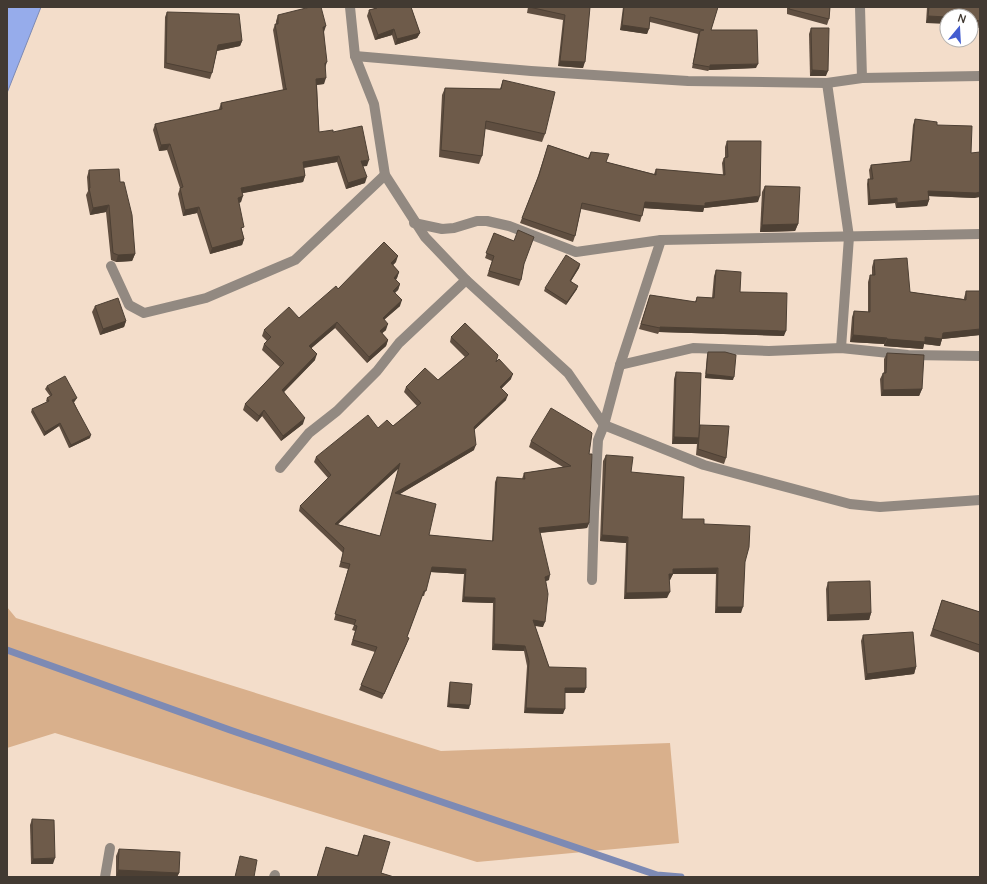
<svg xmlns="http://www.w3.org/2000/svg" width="987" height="884" font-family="Manrope,sans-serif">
	<rect width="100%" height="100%" fill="#f3ddca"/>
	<polygon fill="#d9b08c" points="7,607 16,618 441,751 670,743 679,843 477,862 55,733 7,748"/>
	<polygon fill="#96aceb" stroke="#7d8ab4" points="7,7 41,7 7,93"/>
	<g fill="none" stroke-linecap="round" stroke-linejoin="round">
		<polyline stroke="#7d8ab4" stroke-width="7" points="7,650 230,730 657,875 681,877"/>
		<g stroke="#928981" stroke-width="10">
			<polyline points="350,7 355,56 374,104 385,175 425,237 466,280 568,373 604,425 704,465 850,504 880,507 980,500"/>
			<polyline points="860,7 862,78"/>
			<polyline points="355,56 531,71 688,81 827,83 862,78 980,76"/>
			<polyline points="827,83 849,237 841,348"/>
			<polyline points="414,223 442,229 454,228 477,221 487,221 509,226 576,252 661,240 980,234"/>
			<polyline points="111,266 129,305 144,313 206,298 295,260 385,175"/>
			<polyline points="620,365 693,348 769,351 841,348 908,355 980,356"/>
			<polyline points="280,468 309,433 337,411 377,371 399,343 466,280"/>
			<polyline points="592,580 594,512 598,440 604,425 620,365 661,240"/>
			<polyline points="105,877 110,848"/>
			<polyline points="274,877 275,875"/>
		</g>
	</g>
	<g fill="#5f4e40" fill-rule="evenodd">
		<polygon points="373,7 411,7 420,33 417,38 395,45 392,35 375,40 367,16 369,10 374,9"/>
		<polygon points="528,7 590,7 583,68 558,66 563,20 527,13"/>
		<polygon points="623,7 718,7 711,30 756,68 709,70 708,71 692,68 698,34 650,22 647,34 620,30"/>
		<polygon points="787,7 830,7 830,9 829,19 827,25 787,14"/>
		<polygon points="927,7 980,7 980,28 971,27 971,16 926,23"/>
		<polygon points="167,12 242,41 240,46 217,51 212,73 210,79 164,68 165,17"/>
		<polygon points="278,15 324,32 325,68 324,84 317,85 319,132 333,132 367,166 363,166 365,183 346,189 337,162 304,168 305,176 303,182 242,193 241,202 239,203 242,231 244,239 242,245 210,254 197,213 183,216 178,194 180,188 167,150 159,151 153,130 155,124 219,110 219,109 221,103 283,90 273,30 275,24 276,24 276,21"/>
		<polygon points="811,28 826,76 810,76 809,34"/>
		<polygon points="503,80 545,134 542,142 485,129 482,156 479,164 439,157 442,95 445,88 500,89"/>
		<polygon points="915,119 937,125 971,153 975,198 929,196 929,200 927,206 896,208 895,203 868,205 867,184 868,179 870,179 869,170 871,165 910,161 913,125"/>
		<polygon points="727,141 758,202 704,208 703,212 644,208 640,222 581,209 575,236 573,242 520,223 537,179 548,145 588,158 591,152 606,162 654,174 656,169 723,175 722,163 724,158 725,158 725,147"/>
		<polygon points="89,170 120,182 135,254 132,261 116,262 111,260 106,212 90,215 86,195 88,191 87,177"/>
		<polygon points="765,186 798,224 795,231 760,232 762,192"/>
		<polygon points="494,233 524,264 521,280 519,286 487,276 492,261 485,258"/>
		<polygon points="874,260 910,292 964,299 964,298 966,291 980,291 980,335 942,339 940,346 924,344 923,349 884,346 884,344 850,342 852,317 854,311 868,312 868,282 870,275 872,275 872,267"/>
		<polygon points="396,262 393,265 399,272 397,278 396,280 400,284 398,290 395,292 400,306 384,320 386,330 382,333 388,340 386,346 367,363 335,328 311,348 315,360 284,392 303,424 281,441 262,416 257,422 243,410 245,404 280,367 262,350 264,344 267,341 262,336 264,330 299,318 338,289"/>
		<polygon points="580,264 579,268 571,281 577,289 566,305 544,291 545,288"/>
		<polygon points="716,270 740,292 784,336 659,332 658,334 639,329 650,295 695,302 697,297 712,298 714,276"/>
		<polygon points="95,306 126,321 124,327 100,335 92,312"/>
		<path d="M451,337L496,362L511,379L501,389L506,400L474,430V450L400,494L429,535L492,541L495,482L497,477L522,479L524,473L563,467L529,447L531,441L589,454V523L587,528L540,533L549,580L545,581L543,627L535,626L549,667L586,688L584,693H565L563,714L524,713L527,666L524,651L492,650L493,603L462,602L464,574L431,572L424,596H422L407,637V643L382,699L359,690L375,652L351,645L355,631L352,630L354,625L334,620L348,569L339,567L343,553L299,511L300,506L328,478L314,462L316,457L378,428L393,426L417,406L404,392L406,387L438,380L465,357L450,342ZM399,468L380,536L337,524Z"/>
		<polygon points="708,352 733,380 705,378 707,355"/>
		<polygon points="887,353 922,389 919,396 881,396 880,379 883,373 884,373 884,359"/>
		<polygon points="676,372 699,427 726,458 724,464 696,455 697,444 672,444 674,379"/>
		<polygon points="47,386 75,401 74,402 90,438 69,448 59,426 44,436 31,412 32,409 47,402 46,401 47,398 50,396 45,389"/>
		<polygon points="606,455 631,472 682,519 704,524 745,562 741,613 715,613 716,574 673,574 670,580 669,580 667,598 624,599 626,543 600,541 603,461"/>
		<polygon points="828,582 871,613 869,620 827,621 826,589"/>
		<polygon points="942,600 980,612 980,653 930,636"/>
		<polygon points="863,635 916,667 914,674 865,680 861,641"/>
		<polygon points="450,682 469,709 447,707 449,686"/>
		<polygon points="32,819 53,864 31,864 30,825"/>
		<polygon points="364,835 381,873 394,877 317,877 326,847 357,856"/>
		<polygon points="119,849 179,873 177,877 116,877 116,856"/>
	</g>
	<g fill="#4d4034">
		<polygon points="928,16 947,17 947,24 926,23"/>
		<polygon points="622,25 649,29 647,34 620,30"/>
		<polygon points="326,26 324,32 321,33 323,27"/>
		<polygon points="394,29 392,35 375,40 378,35"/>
		<polygon points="420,33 417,38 395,45 397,39"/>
		<polygon points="242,41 240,46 216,51 218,45"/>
		<polygon points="560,61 585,62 583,68 558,66"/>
		<polygon points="327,62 325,68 325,63"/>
		<polygon points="758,64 756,68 709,70 710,65"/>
		<polygon points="812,70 828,71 826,76 810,76"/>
		<polygon points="326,78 324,84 314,85 316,79"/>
		<polygon points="170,144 167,150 159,151 161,145"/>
		<polygon points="339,156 337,162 301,168 303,162"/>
		<polygon points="369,160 367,166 359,167 361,161"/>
		<polygon points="305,176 303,182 238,194 241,188"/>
		<polygon points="367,177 365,183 346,189 348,183"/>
		<polygon points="928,191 980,192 980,197 975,198 927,196"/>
		<polygon points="243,196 241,202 235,204 238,198"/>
		<polygon points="760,196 758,202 704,208 703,212 643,208 645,202 705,203"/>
		<polygon points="897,198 895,203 868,205 870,200"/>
		<polygon points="929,200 927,206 896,208 897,203"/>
		<polygon points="109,205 106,212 90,215 93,208"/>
		<polygon points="199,207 197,213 183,216 185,210"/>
		<polygon points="798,224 795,231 760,232 762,225"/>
		<polygon points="244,239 242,245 210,254 212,248"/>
		<polygon points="135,254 132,261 116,262 118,255"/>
		<polygon points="398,256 396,262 389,269 391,263"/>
		<polygon points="580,264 579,268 569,284 570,281"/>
		<polygon points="399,272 397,278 391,284 394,278"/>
		<polygon points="400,284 398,290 391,297 393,291"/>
		<polygon points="578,286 577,289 566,305 567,302"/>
		<polygon points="402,300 400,306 380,323 383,318"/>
		<polygon points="126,321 124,327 100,335 103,329"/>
		<polygon points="337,322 335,328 307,352 309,346"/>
		<polygon points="388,324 386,330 378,337 380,331"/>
		<polygon points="660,327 786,331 784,336 659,332"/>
		<polygon points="980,329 980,335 942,339 940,346 924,344 923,349 884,346 887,339"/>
		<polygon points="853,335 887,338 884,344 850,342"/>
		<polygon points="388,340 386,346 367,363 369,357"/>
		<polygon points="317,354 315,360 280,396 282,390"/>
		<polygon points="513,374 511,379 498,392 500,387"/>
		<polygon points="706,374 734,377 733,380 705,378"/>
		<polygon points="922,389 919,396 881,396 883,390"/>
		<polygon points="508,395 506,400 472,432 474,427"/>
		<polygon points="77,398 75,401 71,404 72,400"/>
		<polygon points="264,410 262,416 257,422 259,416"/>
		<polygon points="305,418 303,424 281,441 283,436"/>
		<polygon points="60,423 59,426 44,436 45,432"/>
		<polygon points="91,435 90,438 69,448 71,445"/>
		<polygon points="674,437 699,438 697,444 672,444"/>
		<polygon points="476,445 474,450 393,498 395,493"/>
		<polygon points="400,463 399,468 333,529 335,524"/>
		<polygon points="589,523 587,528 537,533 539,528"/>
		<polygon points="602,535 628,537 626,543 600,541"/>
		<polygon points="432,567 466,569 464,574 430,572"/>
		<polygon points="718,568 716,574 670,574 673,569"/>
		<polygon points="669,574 673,574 670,580 667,580"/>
		<polygon points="550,575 549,580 543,582 545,577"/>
		<polygon points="670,592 667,598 624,599 626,593"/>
		<polygon points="464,597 495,598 493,603 462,602"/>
		<polygon points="717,607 743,607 741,613 715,613"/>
		<polygon points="871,613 869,620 827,621 829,615"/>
		<polygon points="533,620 545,622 543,627 531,625"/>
		<polygon points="494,644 525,646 524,651 492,650"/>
		<polygon points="916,667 914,674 865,680 867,674"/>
		<polygon points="565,688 586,688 584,693 563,693"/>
		<polygon points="449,704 470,705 469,709 447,707"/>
		<polygon points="526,708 565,709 563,714 524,713"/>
		<polygon points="55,858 53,864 31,864 33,859"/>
		<polygon points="118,870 179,873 177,877 116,877"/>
	</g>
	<g fill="#6e5b4a" stroke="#4d4034" fill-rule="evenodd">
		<polygon points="310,7 321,7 326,26 323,27 327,62 325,63 326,78 316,79 319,132 333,130 333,132 362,126 369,160 361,161 367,177 348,183 339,156 303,162 305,176 241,188 243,196 238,198 244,227 241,228 244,239 212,248 199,207 185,210 180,188 183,187 170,144 161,145 155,124 222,109 221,103 287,89 286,89 275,24 278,24 278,15"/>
		<polygon points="377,7 411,7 420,33 397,39 394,29 378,35 369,10 377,8"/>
		<polygon points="529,7 590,7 585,62 560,61 565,15"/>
		<polygon points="624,7 718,7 711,30 757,30 758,64 710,65 710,67 693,64 700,31 704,30 650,17 649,29 622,25"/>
		<polygon points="789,7 830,7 829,19 789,9"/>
		<polygon points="929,7 980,7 980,21 971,20 971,16 947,16 947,17 928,16"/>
		<polygon points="167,12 239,14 242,41 218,45 212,73 166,63"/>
		<polygon points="811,28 829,28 828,71 812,70"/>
		<polygon points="503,80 555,92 545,134 486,121 482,156 441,150 445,88 501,89"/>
		<polygon points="915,119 937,122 937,125 972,126 971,153 980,152 980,192 976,193 928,191 929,200 897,203 897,198 870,200 868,179 873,179 871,165 911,161"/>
		<polygon points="727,141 761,141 760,196 705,203 705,206 645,202 642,216 582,203 575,236 522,218 539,175 548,145 589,159 591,152 609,154 606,162 656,175 656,169 725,175 724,158 728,157"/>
		<polygon points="119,169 120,182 124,182 132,215 135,254 118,255 113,253 109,205 93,208 89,188 90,188 89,170"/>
		<polygon points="765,186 800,187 798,224 762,225"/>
		<polygon points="518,230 534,237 524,264 521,280 489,271 494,256 486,253 494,233 514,241"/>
		<polygon points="384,242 398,256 391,263 399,272 394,278 400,284 393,291 402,300 383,318 388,324 380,331 388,340 369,357 337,322 309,346 317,354 282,390 305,418 283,436 264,410 259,416 245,404 284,363 264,344 271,337 264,330 289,307 299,318 336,286 338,289"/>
		<polygon points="566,255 580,264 570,281 578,286 567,302 545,288"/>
		<polygon points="907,258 910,292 966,300 966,291 980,291 980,329 943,333 942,339 925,337 925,342 887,339 887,338 853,335 854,311 870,312 870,275 875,275 874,260"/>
		<polygon points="716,270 741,272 740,292 787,293 786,331 660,327 660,328 641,324 650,295 696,302 697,297 714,298"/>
		<polygon points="118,298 126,321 103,329 95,306"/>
		<path d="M465,323L498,355L496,362L499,359L513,374L500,387L508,395L474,427L476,445L395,493L436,504L429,535L493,541L497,477L525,479L524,473L571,466L531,441L551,408L591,432L592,433L589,454H592L589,523L539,528L550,575L545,577L548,594L545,622L533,620L549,667L586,668V688H565V709L526,708L529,661L525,646L494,644L495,598L464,597L466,569L432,567L426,591H424L407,637L409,638L384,694L361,685L377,647L353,640L357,626L354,625L356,620L335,614L350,564L341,562L344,548L300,506L331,475L316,457L368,415L378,428L387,420L393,426L421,403L406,387L425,368L438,380L469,354L451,337ZM400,463L380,536L335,524Z"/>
		<polygon points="708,352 725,352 736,355 734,377 706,374"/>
		<polygon points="887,353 924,355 922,389 883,390 883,373 886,373"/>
		<polygon points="676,372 701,373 699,438 674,437"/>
		<polygon points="65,376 77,398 72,400 91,435 71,445 60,423 45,432 32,409 49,401 47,398 52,395 47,386"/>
		<polygon points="700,425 729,426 726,458 698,449"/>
		<polygon points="606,455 633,457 631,472 684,477 682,519 704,519 704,524 750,526 749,547 745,562 743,607 717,607 718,568 673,569 673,574 669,574 670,592 626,593 628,537 602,535"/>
		<polygon points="870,581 871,613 829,615 828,582"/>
		<polygon points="942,600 980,612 980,645 933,629"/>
		<polygon points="913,632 916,667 867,674 863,635"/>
		<polygon points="450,682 472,684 470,705 449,704"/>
		<polygon points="32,819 54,820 55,858 33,859"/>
		<polygon points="364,835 390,842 381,873 394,877 317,877 326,847 358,856"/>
		<polygon points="119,849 180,852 179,873 118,870"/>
		<polygon points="240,856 257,860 254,877 235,877"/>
	</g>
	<rect width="987" height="884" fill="none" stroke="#423a32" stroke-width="16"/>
	<g transform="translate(959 28) rotate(18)"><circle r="19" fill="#ffffff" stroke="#b3b0ad"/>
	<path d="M0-3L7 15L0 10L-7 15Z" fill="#435dd0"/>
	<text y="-6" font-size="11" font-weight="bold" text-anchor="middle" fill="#423a32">N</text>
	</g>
</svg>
